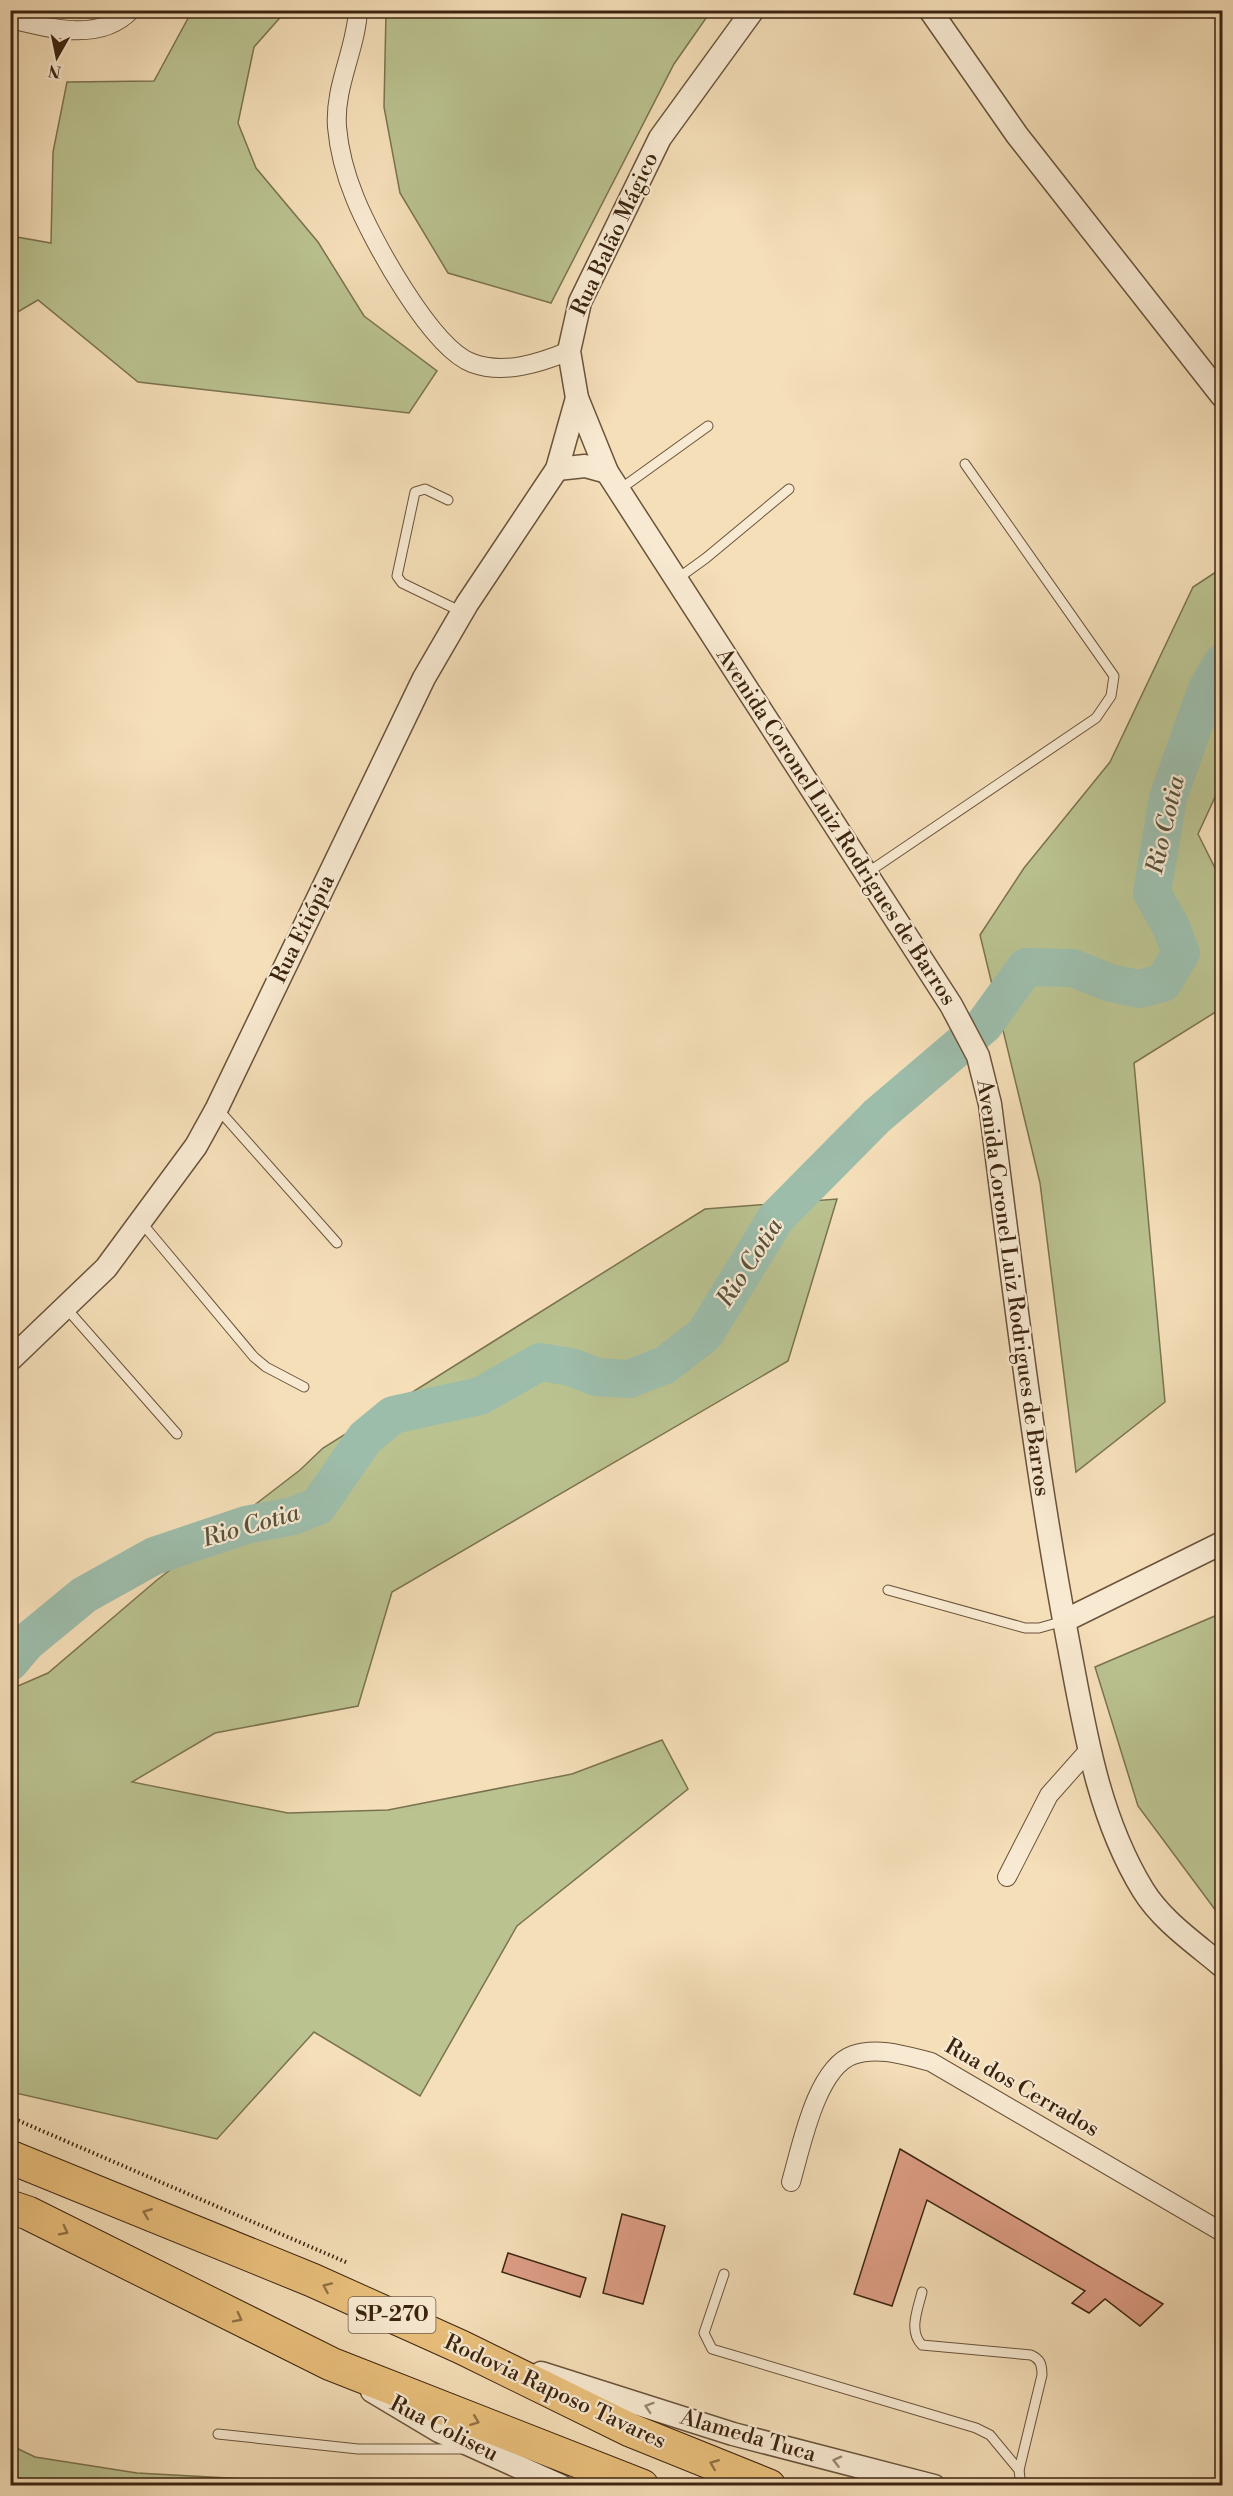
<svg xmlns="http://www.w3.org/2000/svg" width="1233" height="2496" font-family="'Libre Bodoni',serif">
	<rect width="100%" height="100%" fill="#f5dfb9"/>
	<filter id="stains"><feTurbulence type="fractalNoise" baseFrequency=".00333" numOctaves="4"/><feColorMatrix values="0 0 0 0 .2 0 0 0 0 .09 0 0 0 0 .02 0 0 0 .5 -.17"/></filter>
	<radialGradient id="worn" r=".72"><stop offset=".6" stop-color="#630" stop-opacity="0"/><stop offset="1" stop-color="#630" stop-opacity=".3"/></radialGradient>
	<g fill="#bac290" stroke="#7b7350" stroke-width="1.5">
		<polygon points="192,11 286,11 254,47 238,123 256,168 318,242 364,316 437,371 409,413 138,382 38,300 11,316 11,236 51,243 53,152 67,82 154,81"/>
		<polygon points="386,11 711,11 674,64 551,303 448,273 400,193 384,107"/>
		<polygon points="1222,568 1222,782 1198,834 1222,882 1222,1008 1134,1063 1165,1402 1076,1472 1040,1183 980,935 1024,868 1110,762 1193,587"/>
		<polygon points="837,1199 788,1361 392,1592 358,1706 215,1733 132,1782 288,1813 388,1810 572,1774 662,1740 688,1789 517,1926 420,2096 314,2032 217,2139 11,2092 11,1689 48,1673 157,1580 300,1470 323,1448 705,1209"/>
		<polygon points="1222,1613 1222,1919 1138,1806 1095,1667"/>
		<polygon points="10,2445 35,2457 137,2473 359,2485 11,2485"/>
	</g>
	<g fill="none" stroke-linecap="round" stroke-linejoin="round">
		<polyline stroke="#9dbdab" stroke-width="38" points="10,1662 27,1642 84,1595 154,1556 246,1525 293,1516 318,1506 365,1438 393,1415 480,1396 540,1362 571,1367 596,1377 629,1379 665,1365 705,1334 776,1218 877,1116 984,1025 1026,967 1073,968 1110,983 1139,989 1163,983 1181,953 1171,927 1152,893 1168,798 1206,691 1222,663"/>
	</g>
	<g fill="#dd9d85" stroke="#3c2410" stroke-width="1.5">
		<polygon points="900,2149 1163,2304 1140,2326 1105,2299 1089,2313 1072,2303 1085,2291 927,2200 892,2306 854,2294"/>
		<polygon points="622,2214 665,2226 643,2304 603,2293"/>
		<polygon points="508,2253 586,2278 580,2297 502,2272"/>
	</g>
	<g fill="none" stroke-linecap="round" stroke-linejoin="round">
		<defs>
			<g id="service">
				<polyline points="619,490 708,426"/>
				<polyline points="448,500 425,489 415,492 397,576 402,583 462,612"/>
				<polyline points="677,579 706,558 789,489"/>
				<polyline points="867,873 1096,718 1111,696 1114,676 965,464"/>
				<polyline points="217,1108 337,1243"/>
				<polyline points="141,1222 254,1357 266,1367 304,1387"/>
				<polyline points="66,1308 177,1434"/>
				<polyline points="888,1590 1025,1628 1039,1628 1064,1621"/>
				<polyline points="724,2274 704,2333 712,2349 976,2428 990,2435 1019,2470 1021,2486"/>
				<path d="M922,2292C918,2309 908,2331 922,2345L1031,2355C1040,2359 1042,2364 1042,2375L1019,2470"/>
				<polyline points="218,2434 358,2449 463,2449"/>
			</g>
			<g id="minor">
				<path d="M358,10C356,50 334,86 337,127C339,150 346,176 355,198C371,238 431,348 472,363C504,375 540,363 569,351"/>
				<path d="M10,19C48,28 100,43 131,10"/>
				<polyline points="1007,1877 1049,1795 1089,1750"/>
				<path d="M791,2182C801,2148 816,2068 853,2055C878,2046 907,2056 931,2062L1222,2232"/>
			</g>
			<g id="tertiary">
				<path d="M753,10L660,138L580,302L569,351L577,398L607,472L951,1005L978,1056L990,1104C1013,1281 1034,1460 1067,1636C1084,1724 1096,1813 1143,1890C1162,1921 1195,1943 1222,1966"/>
				<polyline points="930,10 1017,135 1222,396"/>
				<polyline points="557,469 585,466 607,472"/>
				<polyline points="10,1360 106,1268 196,1146 217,1108 424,678 467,604 557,469 577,398"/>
				<polyline points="1064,1621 1222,1543"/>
				<polyline points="541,2373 733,2434 934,2486"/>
				<polyline points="372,2391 439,2431 561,2486"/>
			</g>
			<g id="motorway">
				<polyline points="10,2157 312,2280 461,2347 630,2430 769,2486"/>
				<polyline points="10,2207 28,2213 331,2364 642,2486"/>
			</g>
		</defs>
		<use href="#service" stroke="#6a533a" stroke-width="11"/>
		<use href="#minor" stroke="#6a533a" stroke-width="20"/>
		<use href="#tertiary" stroke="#6a533a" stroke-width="25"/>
		<use href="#motorway" stroke="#3c2410" stroke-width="35"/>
		<polyline stroke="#3c2410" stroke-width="4" stroke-dasharray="1.5 3" stroke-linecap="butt" points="10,2117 348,2263"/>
		<use href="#service" stroke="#f8ead2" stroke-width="9"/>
		<use href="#minor" stroke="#f8ead2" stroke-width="18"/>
		<use href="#tertiary" stroke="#f8ead2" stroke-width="22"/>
		<use href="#motorway" stroke="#eac07c" stroke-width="33"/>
	</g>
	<defs><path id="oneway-chevron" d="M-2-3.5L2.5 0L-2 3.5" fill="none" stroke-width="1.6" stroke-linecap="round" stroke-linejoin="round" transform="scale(1.5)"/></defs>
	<g stroke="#937246">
		<use href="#oneway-chevron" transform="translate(147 2213) rotate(-158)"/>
		<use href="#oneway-chevron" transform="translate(64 2231) rotate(27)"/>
		<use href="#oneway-chevron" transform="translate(327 2287) rotate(-156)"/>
		<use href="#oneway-chevron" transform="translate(238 2318) rotate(27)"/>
		<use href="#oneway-chevron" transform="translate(475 2421) rotate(21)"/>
		<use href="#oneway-chevron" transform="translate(714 2464) rotate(-158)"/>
	</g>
	<g stroke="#9a8771">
		<use href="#oneway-chevron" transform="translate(649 2407) rotate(-162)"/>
		<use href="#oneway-chevron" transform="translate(837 2461) rotate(-166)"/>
	</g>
	<g text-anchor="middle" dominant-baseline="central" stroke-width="4.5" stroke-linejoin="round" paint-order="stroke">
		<rect fill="#f8ead2" stroke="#745f4a" stroke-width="1.5" x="348.5" y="2297" width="87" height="36" rx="4.5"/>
		<g font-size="21" font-weight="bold" fill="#3c2410">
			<text x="392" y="2315">SP-270</text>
		</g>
		<g font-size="22" fill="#3c2410" stroke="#f8ead2">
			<text transform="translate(615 234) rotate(-65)">Rua Balão Mágico</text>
			<text transform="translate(836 827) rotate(57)">Avenida Coronel Luiz Rodrigues de Barros</text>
			<text transform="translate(303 929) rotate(-64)">Rua Etiópia</text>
			<text transform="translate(1013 1288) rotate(82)">Avenida Coronel Luiz Rodrigues de Barros</text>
			<text transform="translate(1022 2088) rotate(30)">Rua dos Cerrados</text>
			<text transform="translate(555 2392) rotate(25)">Rodovia Raposo Tavares</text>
			<text transform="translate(444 2429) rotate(27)">Rua Coliseu</text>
			<text transform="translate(748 2436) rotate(16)">Alameda Tuca</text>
		</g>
		<g font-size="24" font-style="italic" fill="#59523e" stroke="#f8ead2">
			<text transform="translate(1166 825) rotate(-77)">Rio Cotia</text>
			<text transform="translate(750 1263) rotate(-57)">Rio Cotia</text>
			<text transform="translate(251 1526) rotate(-16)">Rio Cotia</text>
		</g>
	</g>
	<rect width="1233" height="2496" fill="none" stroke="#f5dfb9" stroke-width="36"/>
	<rect x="12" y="12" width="1209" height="2472" fill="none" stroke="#3c2410" stroke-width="3"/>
	<rect x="18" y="18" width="1197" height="2460" fill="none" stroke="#3c2410" stroke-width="1.5"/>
	<g transform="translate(57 57) rotate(189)" stroke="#f8ead2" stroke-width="4.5" paint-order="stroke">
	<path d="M0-4.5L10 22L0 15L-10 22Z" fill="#3c2410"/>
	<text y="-9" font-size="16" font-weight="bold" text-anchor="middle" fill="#3c2410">N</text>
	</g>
	<rect width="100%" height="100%" filter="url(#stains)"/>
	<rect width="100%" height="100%" fill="url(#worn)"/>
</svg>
